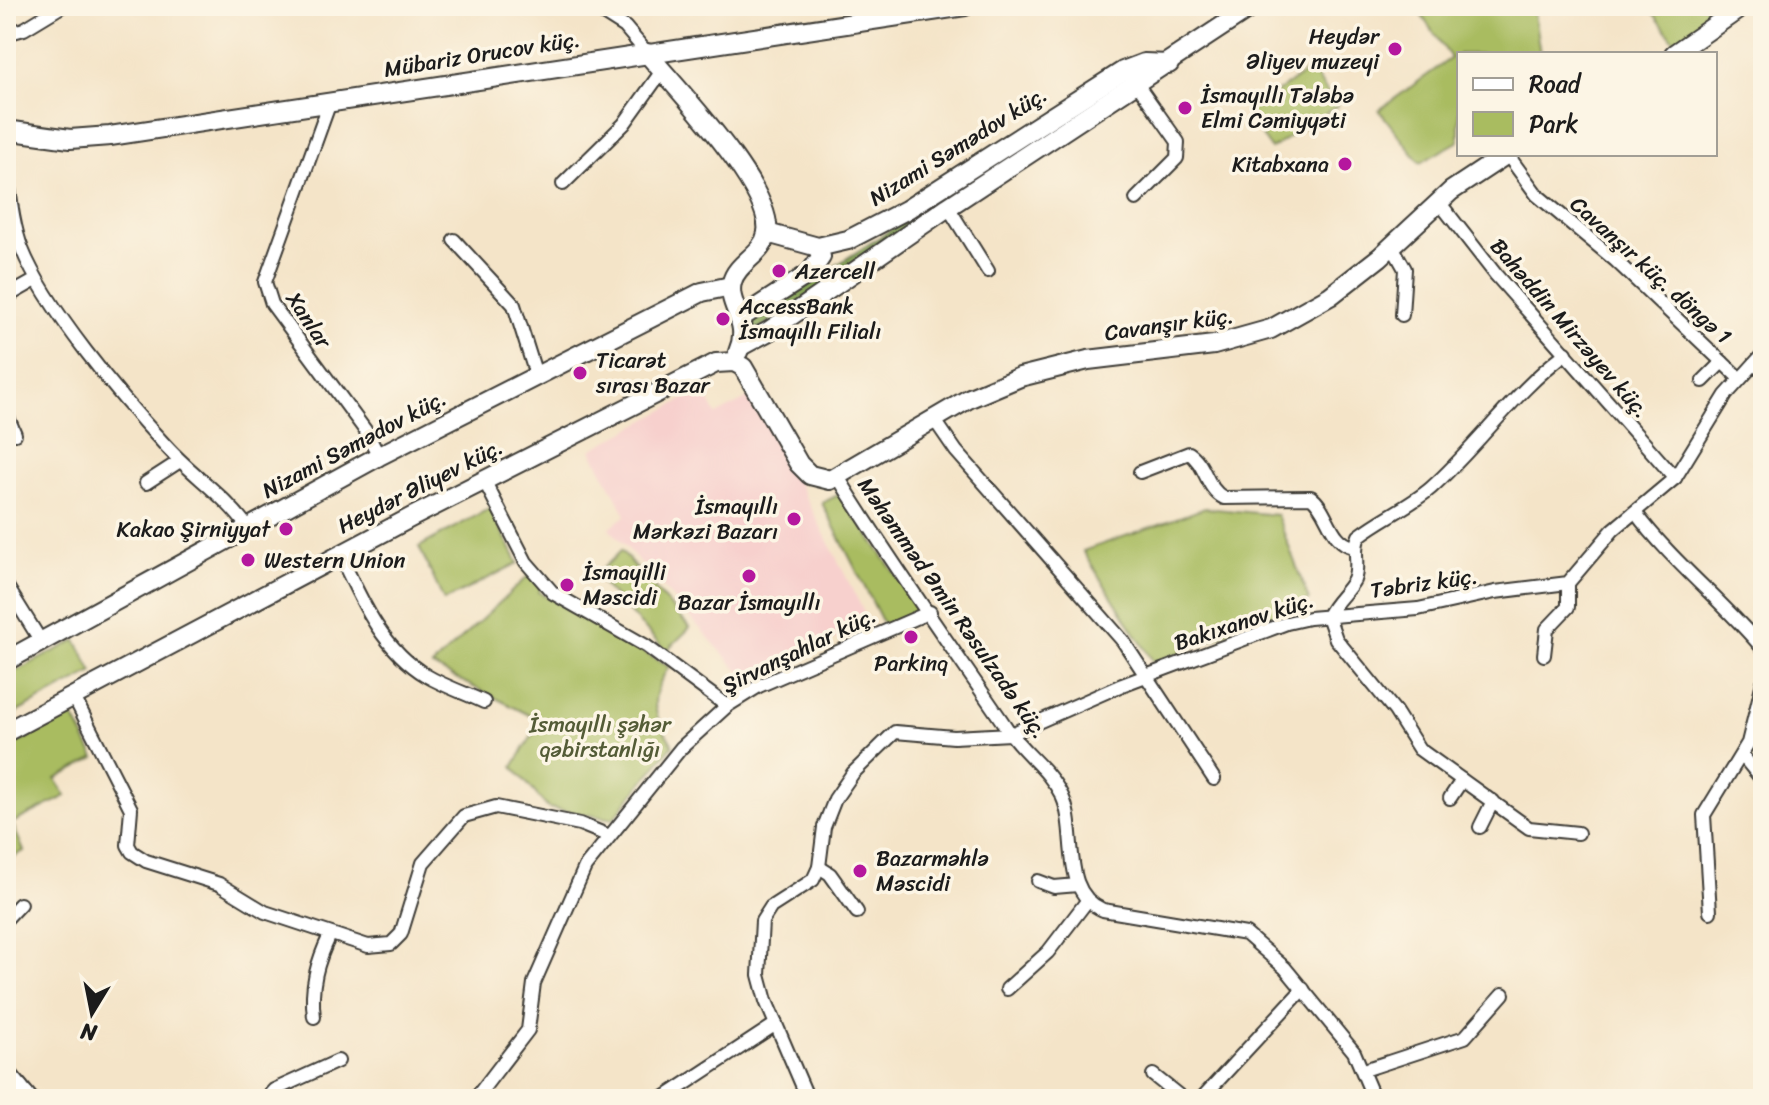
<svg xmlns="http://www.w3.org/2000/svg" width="1769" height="1105" font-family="Sriracha,sans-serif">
	<rect width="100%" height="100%" fill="#fcf5e5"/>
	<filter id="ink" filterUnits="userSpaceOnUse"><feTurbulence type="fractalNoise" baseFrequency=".0125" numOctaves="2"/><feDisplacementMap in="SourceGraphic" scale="16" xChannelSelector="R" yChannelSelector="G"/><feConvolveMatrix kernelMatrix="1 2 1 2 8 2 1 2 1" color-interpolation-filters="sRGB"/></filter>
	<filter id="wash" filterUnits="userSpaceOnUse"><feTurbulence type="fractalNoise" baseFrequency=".006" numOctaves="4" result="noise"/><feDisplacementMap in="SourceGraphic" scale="32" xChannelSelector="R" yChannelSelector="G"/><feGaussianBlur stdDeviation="1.8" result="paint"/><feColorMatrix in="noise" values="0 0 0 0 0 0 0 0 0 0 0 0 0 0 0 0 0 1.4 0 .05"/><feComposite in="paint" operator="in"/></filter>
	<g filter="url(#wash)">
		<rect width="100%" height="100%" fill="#f4e4c8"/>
		<polygon fill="#f7d0cd" points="703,389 716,415 754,395 870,624 746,679 609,528 626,515 591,450"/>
		<g fill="#a9bc60" stroke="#626c3e" stroke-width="2">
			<polygon points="1415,6 1533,6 1540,54 1459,54 1459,141 1420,163 1379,110 1451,58"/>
			<polygon points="1648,6 1729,6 1675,42"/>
			<polygon points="1311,69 1337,106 1271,149 1246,113"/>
			<polygon points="840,494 920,610 884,625 822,503"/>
			<polygon points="490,508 518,563 444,601 419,547"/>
			<polygon points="1205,508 1277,515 1309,600 1154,663 1083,551"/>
			<polygon points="621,551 690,628 666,651 595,576"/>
			<path d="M528,576L542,584L539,592L669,667C647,700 653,713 673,745L613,819L548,808L513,767L541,721L432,666Z"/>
			<polygon points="76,640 93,672 6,718 6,676"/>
			<polygon points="72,714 95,758 56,779 66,796 12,823 24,851 6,861 6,749"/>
		</g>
		<polygon fill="#86a456" stroke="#516039" stroke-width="2" points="1150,70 754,332 750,322 1133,71"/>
	</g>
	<g filter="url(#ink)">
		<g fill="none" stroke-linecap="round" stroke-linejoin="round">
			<defs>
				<g id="street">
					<polyline points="592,6 625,27 647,53"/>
					<polyline points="859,6 862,23"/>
					<polyline points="6,34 24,29 62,6"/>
					<polyline points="330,102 265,282 272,304 365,430 379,456"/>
					<polyline points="1507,154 1537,195 1615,260 1739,378"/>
					<path d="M6,165C10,193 12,223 22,249C45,307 122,399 166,446C192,475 225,495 248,528"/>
					<polyline points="563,184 624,124 662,71"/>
					<polyline points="1136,199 1177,158 1178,142 1137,84"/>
					<polyline points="1439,202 1496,275 1675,478"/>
					<polyline points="948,207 988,271"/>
					<polyline points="454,240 514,305 536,375"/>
					<polyline points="1392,246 1405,269 1402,315"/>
					<polyline points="6,297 36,280"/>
					<polyline points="1703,381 1722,362"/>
					<polyline points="6,413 15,434"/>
					<polyline points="934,419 956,451 1123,641 1214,779"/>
					<path d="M1140,472L1189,453C1206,464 1206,489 1224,498L1311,497C1329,510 1329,542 1354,547"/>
					<path d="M838,477C891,563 951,646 1008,730C1024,754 1049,769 1062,796C1079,832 1059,891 1103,910L1246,934L1285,968L1354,1052L1374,1099"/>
					<polyline points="484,480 526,562 553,593 646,646 727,706"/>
					<polyline points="146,483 180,461"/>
					<path d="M1635,512C1672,562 1723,601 1763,649"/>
					<path d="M340,555C361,600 382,649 427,676C444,686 465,693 484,702"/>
					<polyline points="6,585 42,643"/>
					<path d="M1328,616C1334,602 1347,593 1354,580C1360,565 1352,551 1359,536C1382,518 1409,507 1431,488C1479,445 1515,391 1566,353"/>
					<polyline points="1328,616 1336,639 1395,711 1419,749 1529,828 1578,833"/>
					<polyline points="1544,655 1547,629 1568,607 1568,583"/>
					<polyline points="74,697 131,809 128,845 132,852 146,861 219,884 265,912 368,946 391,944 401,934 423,863 464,816 496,807 580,824 607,835"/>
					<polyline points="1742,755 1763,781"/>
					<polyline points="1450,798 1462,780"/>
					<polyline points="1480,827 1493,801"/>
					<polyline points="819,867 830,874 857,912"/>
					<polyline points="1038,881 1054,887 1078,885"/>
					<polyline points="1710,912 1704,815 1748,743 1763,682"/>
					<polyline points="6,919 20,904"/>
					<polyline points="1007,989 1048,952 1087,901"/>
					<path d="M314,1017C310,986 317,962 330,935"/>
					<polyline points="6,1068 32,1099"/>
					<polyline points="1364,1070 1465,1037 1503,994"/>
					<polyline points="1153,1075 1183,1099"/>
					<polyline points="6,1098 21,1086"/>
					<polyline points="266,1099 274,1090 338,1061"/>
					<polyline points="475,1099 528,1030 534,983 585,867 681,748 727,706 759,686 930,612"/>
					<polyline points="662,1099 776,1024"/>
					<polyline points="808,1099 766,1001 759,975 762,921 771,907 813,880 819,867 824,827 835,799 853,773 895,732 954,737 1011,734 1122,685 1287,623 1309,618 1418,609 1495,592 1568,583 1613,530 1675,478 1726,395 1763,354"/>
					<polyline points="1201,1099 1303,989"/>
				</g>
				<g id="secondary">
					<path d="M647,53C675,87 774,189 767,233C763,255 737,262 732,282C726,306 752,321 738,352"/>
					<polyline points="1674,54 1743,6"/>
					<polyline points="6,130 70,139 110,136 965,6"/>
					<polyline points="767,233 818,247 848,240 906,210 1123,71 1144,63 1169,64"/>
					<polyline points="742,317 810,273 821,257 818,247"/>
					<polyline points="741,346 769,331 948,207 1253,6"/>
					<polyline points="6,661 379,456 702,292 731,286"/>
					<polyline points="6,732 412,517 716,363 734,362 743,367 799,464 810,475 830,480 970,398 1020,377 1088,360 1214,345 1271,329 1330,296 1380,257 1451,191 1507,154"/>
				</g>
			</defs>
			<use href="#street" stroke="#3c3a36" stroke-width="16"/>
			<use href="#secondary" stroke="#3c3a36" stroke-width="22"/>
			<use href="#street" stroke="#fff" stroke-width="12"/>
			<use href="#secondary" stroke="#fff" stroke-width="18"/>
		</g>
	</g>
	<g fill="#b5179e" stroke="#fcf5e5" stroke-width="3">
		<circle cx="1395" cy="49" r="8"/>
		<circle cx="1185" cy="108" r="8"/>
		<circle cx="1345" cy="164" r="8"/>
		<circle cx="779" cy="271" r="8"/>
		<circle cx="723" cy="319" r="8"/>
		<circle cx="580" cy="373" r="8"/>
		<circle cx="794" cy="519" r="8"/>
		<circle cx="286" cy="529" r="8"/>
		<circle cx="248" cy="560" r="8"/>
		<circle cx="749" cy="576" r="8"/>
		<circle cx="567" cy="585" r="8"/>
		<circle cx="911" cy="637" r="8"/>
		<circle cx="860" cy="871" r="8"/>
	</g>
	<g text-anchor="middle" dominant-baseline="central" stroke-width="7" stroke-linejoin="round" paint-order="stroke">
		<g font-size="22" fill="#1c1c1c" stroke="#fcf5e5" text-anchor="start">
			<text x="1379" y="36" text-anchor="end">Heydər<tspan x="1379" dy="25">Əliyev muzeyi</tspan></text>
			<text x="1201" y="95">İsmayıllı Tələbə<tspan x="1201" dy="25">Elmi Cəmiyyəti</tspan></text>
			<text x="1329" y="164" text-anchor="end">Kitabxana</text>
			<text x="795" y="271">Azercell</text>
			<text x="739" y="306">AccessBank<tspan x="739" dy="25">İsmayıllı Filialı</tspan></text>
			<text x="596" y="360">Ticarət<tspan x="596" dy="25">sırası Bazar</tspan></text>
			<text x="778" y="506" text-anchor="end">İsmayıllı<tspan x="778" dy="25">Mərkəzi Bazarı</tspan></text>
			<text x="270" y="529" text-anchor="end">Kakao Şirniyyat</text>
			<text x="264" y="560">Western Union</text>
			<text x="583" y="572">İsmayilli<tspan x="583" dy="25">Məscidi</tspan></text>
			<text x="749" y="602" text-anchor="middle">Bazar İsmayıllı</text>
			<text x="911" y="663" text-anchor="middle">Parkinq</text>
			<text x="876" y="858">Bazarməhlə<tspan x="876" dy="25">Məscidi</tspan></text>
		</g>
		<g font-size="22" fill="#1c1c1c" stroke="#fcf5e5">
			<text transform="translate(482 54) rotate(-9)">Mübariz Orucov küç.</text>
			<text transform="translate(958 146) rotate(-32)">Nizami Səmədov küç.</text>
			<text transform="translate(1651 270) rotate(42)">Cavanşır küç. döngə 1</text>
			<text transform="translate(309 320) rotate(56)">Xanlar</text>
			<text transform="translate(1169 324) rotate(-8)">Cavanşır küç.</text>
			<text transform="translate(1570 328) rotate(49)">Bahəddin Mirzəyev küç.</text>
			<text transform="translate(354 444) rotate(-28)">Nizami Səmədov küç.</text>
			<text transform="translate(420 486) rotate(-27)">Heydər Əliyev küç.</text>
			<text transform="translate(1424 583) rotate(-8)">Təbriz küç.</text>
			<text transform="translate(953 608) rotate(55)">Məhəmməd Əmin Rəsulzadə küç.</text>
			<text transform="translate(1244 621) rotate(-18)">Bakıxanov küç.</text>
			<text transform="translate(799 650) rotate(-26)">Şirvanşahlar küç.</text>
		</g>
		<g font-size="22" fill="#545c37" stroke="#fcf5e5">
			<text x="600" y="724">İsmayıllı şəhər<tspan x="600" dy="25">qəbirstanlığı</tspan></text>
		</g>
	</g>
	<rect width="1769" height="1105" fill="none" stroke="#fcf5e5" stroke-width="32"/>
	<rect x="1457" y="52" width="260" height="104" fill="#fcf5e5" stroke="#a29e95" stroke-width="2"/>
	<rect x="1473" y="78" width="40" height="12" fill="#ffffff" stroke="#a29e95" stroke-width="2"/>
	<text x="1529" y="92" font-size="24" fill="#1c1c1c">Road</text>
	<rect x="1473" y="112" width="40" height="24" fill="#a9bc60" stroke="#a29e95" stroke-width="2"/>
	<text x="1529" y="132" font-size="24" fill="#1c1c1c">Park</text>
	<g transform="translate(92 1013) rotate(190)" stroke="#fcf5e5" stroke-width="6" paint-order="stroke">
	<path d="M0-6L14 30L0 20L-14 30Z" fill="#1c1c1c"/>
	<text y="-12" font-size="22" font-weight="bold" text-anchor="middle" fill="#1c1c1c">N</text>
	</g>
</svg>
